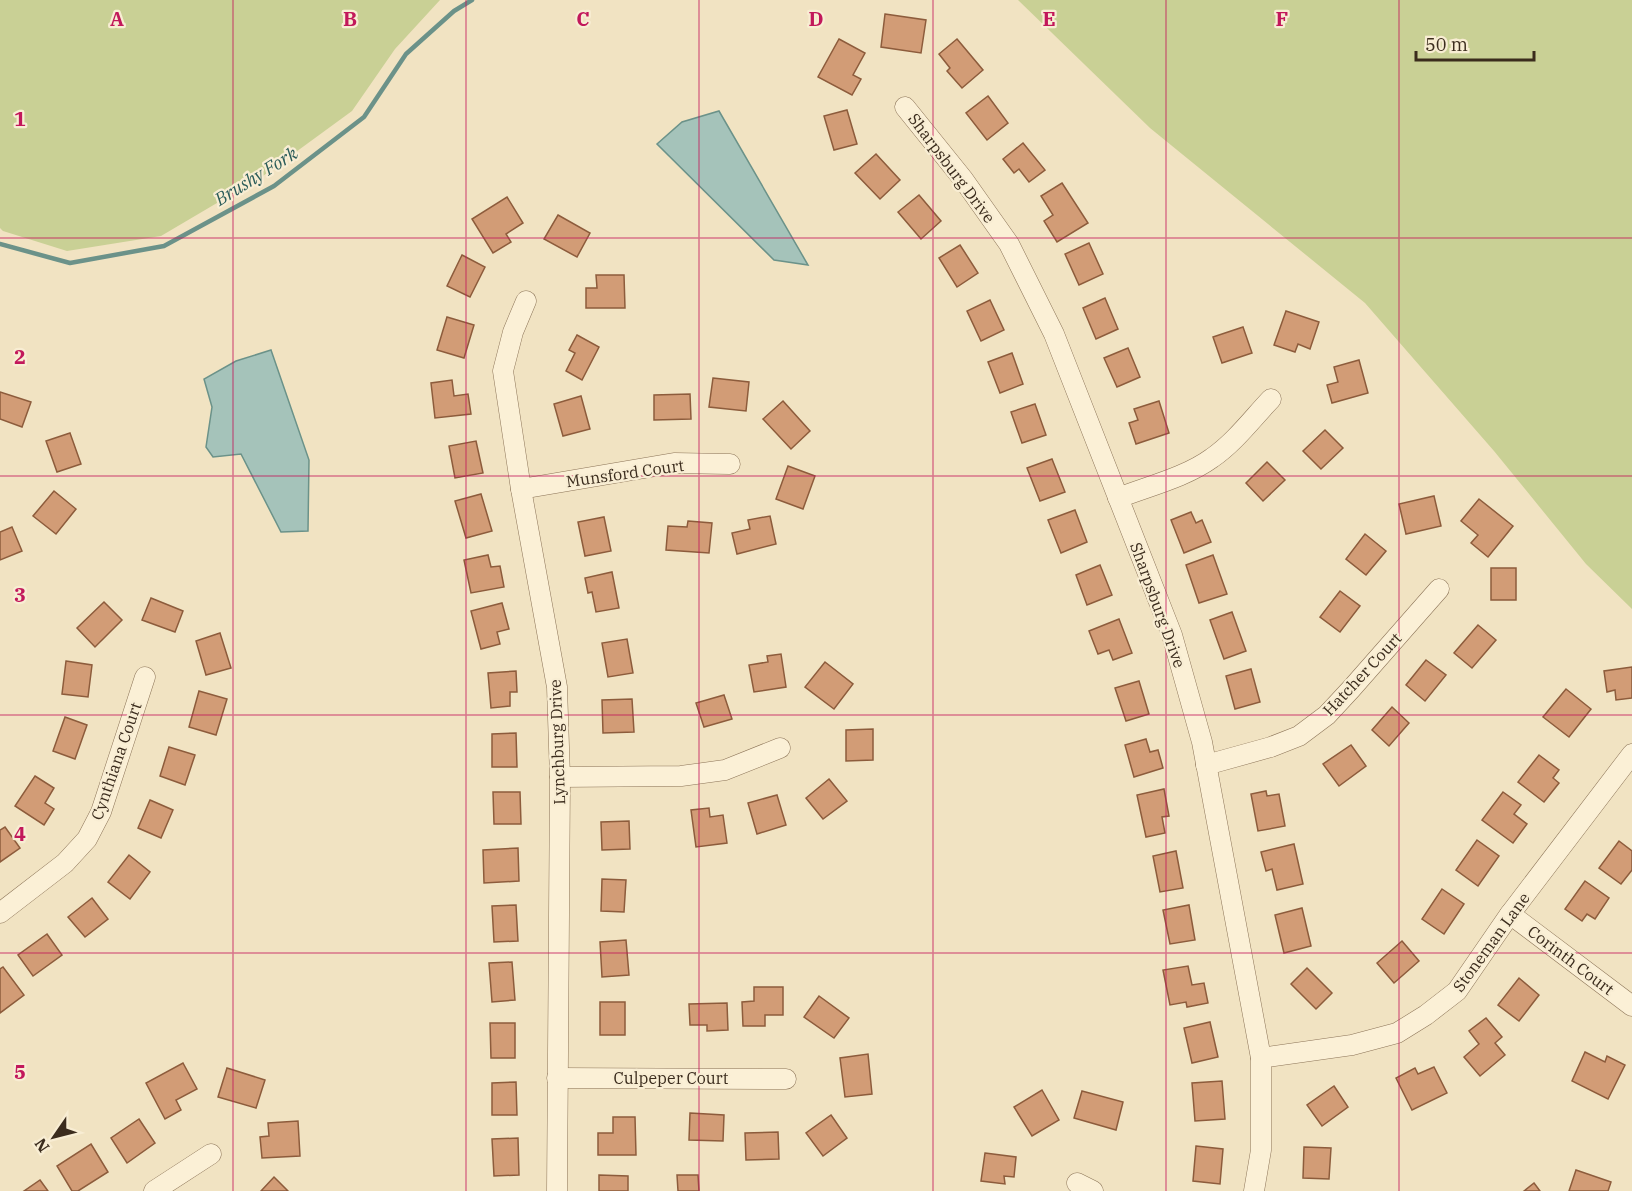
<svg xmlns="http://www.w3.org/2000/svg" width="1632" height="1191" font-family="'IBM Plex Serif',serif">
	<rect width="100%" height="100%" fill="#f1e3c2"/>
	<g fill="#c9d095">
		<polygon points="0,0 440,0 395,49 352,111 263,176 161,236 67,251 3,231 0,228"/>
		<polygon points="1018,0 1632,0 1632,609 1586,564 1494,451 1365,303 1150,128"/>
	</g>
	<g fill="#a5c3ba" stroke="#6b9289" stroke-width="1.5">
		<polygon points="719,111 808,265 774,260 657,144 682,122"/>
		<polygon points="271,350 309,460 308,531 281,532 241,454 213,457 206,447 212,407 204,379 236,361"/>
	</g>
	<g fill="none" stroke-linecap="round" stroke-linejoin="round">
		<polyline stroke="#6b9289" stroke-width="4.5" points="0,244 70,263 164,246 274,186 364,117 406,54 454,11 472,0"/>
	</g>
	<g fill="#d29c76" stroke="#8d5c3c" stroke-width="1.5">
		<polygon points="885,14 926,20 921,53 881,47"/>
		<polygon points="839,39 865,53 853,75 861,79 852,95 818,77"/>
		<polygon points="957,39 983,70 962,88 947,71 950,68 939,54"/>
		<polygon points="988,96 1008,123 987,140 966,113"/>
		<polygon points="847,110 857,144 834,150 824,116"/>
		<polygon points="1023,143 1045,170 1029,182 1019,169 1014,173 1003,159"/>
		<polygon points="876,154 900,180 880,199 855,173"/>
		<polygon points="1062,183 1088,223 1057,242 1044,221 1053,215 1041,196"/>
		<polygon points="919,195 941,221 921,239 898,212"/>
		<polygon points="507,197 523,223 506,234 511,242 493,253 472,219"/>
		<polygon points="558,215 590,233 577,257 544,239"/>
		<polygon points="1089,243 1103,274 1079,285 1065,254"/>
		<polygon points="960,245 978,273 957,287 939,258"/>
		<polygon points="462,255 485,267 470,297 447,286"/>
		<polygon points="596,275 624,275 625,308 586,308 586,288 597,288"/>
		<polygon points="1105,298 1118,329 1096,339 1083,308"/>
		<polygon points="990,300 1004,330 981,341 967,311"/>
		<polygon points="1286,311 1319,322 1310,349 1298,344 1295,352 1274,345"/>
		<polygon points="447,317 474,325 464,358 437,350"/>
		<polygon points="1243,327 1252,353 1222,363 1213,337"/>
		<polygon points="577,335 599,347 582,380 566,371 575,353 569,350"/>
		<polygon points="1128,348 1140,377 1117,387 1104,358"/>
		<polygon points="1012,353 1023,384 1000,393 988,362"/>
		<polygon points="1359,360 1368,393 1332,403 1327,385 1338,382 1334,367"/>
		<polygon points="713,378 749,382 746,411 709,407"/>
		<polygon points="452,380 454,396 468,394 471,414 435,418 431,383"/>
		<polygon points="0,392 31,402 22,427 0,419"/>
		<polygon points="690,394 691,419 654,420 654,395"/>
		<polygon points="581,396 590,429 563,436 554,404"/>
		<polygon points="783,401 810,431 791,449 763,419"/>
		<polygon points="1159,401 1169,433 1136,444 1129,423 1138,420 1134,409"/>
		<polygon points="1035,404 1046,435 1022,443 1011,412"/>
		<polygon points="1325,430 1343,448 1321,469 1303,451"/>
		<polygon points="70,433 81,464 57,472 46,441"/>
		<polygon points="476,441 483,473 455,478 449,446"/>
		<polygon points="1052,459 1065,492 1040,501 1027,468"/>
		<polygon points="1267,462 1285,480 1263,501 1246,483"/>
		<polygon points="788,466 815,476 803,509 776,499"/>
		<polygon points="54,491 76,509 56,534 33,516"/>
		<polygon points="481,494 492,531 466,538 455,501"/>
		<polygon points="1434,496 1441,526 1406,534 1399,504"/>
		<polygon points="1479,499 1513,526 1488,557 1471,543 1478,535 1461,521"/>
		<polygon points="1075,510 1087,542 1061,553 1048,520"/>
		<polygon points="1191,512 1196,523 1202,520 1211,542 1184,553 1171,520"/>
		<polygon points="770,516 776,544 737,554 732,533 750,529 748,520"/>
		<polygon points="604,517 611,551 585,556 578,522"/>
		<polygon points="688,521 712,523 709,553 666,550 668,526 687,527"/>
		<polygon points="12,527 22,551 0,560 0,532"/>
		<polygon points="1365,534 1386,551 1366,575 1346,559"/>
		<polygon points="488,555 491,567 500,566 504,587 471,593 464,560"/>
		<polygon points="1213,555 1227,594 1199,603 1186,565"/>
		<polygon points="1100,565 1112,595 1087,605 1076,575"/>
		<rect x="1491" y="568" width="25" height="32"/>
		<polygon points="612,572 619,608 596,612 592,592 588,593 585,578"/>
		<polygon points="1340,591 1360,606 1340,632 1320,617"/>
		<polygon points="151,598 183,611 175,632 142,620"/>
		<polygon points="104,602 122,620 95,647 77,628"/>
		<polygon points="502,603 509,629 497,632 500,644 481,649 471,611"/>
		<polygon points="1232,612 1246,651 1224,659 1210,620"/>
		<polygon points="1119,619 1132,653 1113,660 1109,650 1098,654 1089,631"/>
		<polygon points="1478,625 1496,640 1472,668 1454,653"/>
		<polygon points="220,633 231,668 206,675 196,641"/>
		<polygon points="627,639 633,673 608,677 602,643"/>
		<polygon points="781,654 786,687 754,692 749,665 768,662 767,656"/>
		<polygon points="1426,660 1446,675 1425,701 1406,685"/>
		<polygon points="66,661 92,665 88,697 62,694"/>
		<polygon points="825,662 853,684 834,709 805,687"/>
		<polygon points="1632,667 1632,698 1616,700 1615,690 1607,692 1604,671"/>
		<polygon points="1251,669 1260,702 1235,709 1226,676"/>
		<polygon points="516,671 517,692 510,692 510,706 491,708 488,673"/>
		<polygon points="1139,681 1149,714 1126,721 1115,688"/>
		<polygon points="1566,689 1591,709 1569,737 1543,717"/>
		<polygon points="199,691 227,699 216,735 189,727"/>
		<polygon points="724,695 732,719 704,727 696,703"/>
		<polygon points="632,699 634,732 603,733 602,700"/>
		<polygon points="1392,707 1409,723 1389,746 1372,730"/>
		<polygon points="65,717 87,725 75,759 53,751"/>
		<polygon points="873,729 873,760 846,761 846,730"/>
		<polygon points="516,733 517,767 492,767 492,734"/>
		<polygon points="1146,739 1150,752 1158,750 1163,768 1134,777 1125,745"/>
		<polygon points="1351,745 1366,766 1339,786 1323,764"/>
		<polygon points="169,747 195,755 185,785 160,776"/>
		<polygon points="1539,755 1559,770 1553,778 1559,783 1544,802 1518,782"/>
		<polygon points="35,776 54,788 45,803 54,809 44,825 15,806"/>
		<polygon points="829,779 847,801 823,819 806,798"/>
		<polygon points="1164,789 1169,816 1162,817 1165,833 1146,837 1137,795"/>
		<polygon points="1266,791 1267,796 1279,794 1285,826 1258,831 1251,794"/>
		<polygon points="493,792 520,792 521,824 494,824"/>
		<polygon points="1503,792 1521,805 1514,814 1527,824 1513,843 1482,820"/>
		<polygon points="777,795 786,825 757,834 748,803"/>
		<polygon points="150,800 173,810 161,838 138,828"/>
		<polygon points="709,808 710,817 723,815 727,843 696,847 691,810"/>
		<polygon points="629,821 630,849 602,850 601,822"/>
		<polygon points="5,827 20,848 0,862 0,830"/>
		<polygon points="1477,840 1499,856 1478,886 1456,870"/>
		<polygon points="1619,841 1632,851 1632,870 1621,884 1599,868"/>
		<polygon points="1294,844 1303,884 1277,890 1272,869 1266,871 1261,852"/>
		<polygon points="518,848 519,881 484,883 483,850"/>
		<polygon points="1176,851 1183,888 1160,892 1153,856"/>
		<polygon points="129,855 150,872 130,899 108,882"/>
		<polygon points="602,879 626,880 624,912 601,911"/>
		<polygon points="1585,881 1609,898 1595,919 1587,914 1582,921 1565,909"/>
		<polygon points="1442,889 1464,904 1444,934 1422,919"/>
		<polygon points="92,898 108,919 85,937 68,917"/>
		<polygon points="516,905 518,941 494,942 492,906"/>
		<polygon points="1189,905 1195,940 1170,944 1163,910"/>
		<polygon points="1302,908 1311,946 1284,953 1275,915"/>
		<polygon points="47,934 62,955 33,976 18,955"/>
		<polygon points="626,940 629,975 602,977 600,942"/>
		<polygon points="1402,941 1419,961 1394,983 1377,963"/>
		<polygon points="512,962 515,1000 492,1002 489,963"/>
		<polygon points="1188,966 1192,985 1204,983 1208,1003 1187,1007 1186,1002 1170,1005 1163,970"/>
		<polygon points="3,967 24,995 0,1013 0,969"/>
		<polygon points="1307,968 1332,993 1316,1009 1291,984"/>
		<polygon points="1519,978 1539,995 1519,1021 1498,1005"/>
		<polygon points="754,987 783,987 783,1015 765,1015 765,1026 743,1026 742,1002 754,1001"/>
		<polygon points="819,996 849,1018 834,1038 804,1017"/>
		<rect x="600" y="1002" width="25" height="33"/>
		<polygon points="727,1003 728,1030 707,1031 707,1025 690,1025 689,1004"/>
		<polygon points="1486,1018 1502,1037 1495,1043 1505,1055 1480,1076 1464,1057 1479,1044 1469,1031"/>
		<polygon points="1210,1022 1218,1057 1192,1063 1184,1028"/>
		<polygon points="490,1023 515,1023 515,1058 491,1058"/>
		<polygon points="1585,1052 1605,1062 1607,1056 1625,1065 1608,1099 1572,1081"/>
		<polygon points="868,1054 872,1094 845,1097 840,1058"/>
		<polygon points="183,1063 197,1089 176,1100 181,1110 165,1119 146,1083"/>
		<polygon points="1434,1067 1447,1093 1412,1110 1396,1078 1415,1068 1418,1074"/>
		<polygon points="227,1068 265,1080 256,1108 218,1097"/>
		<polygon points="1222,1081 1225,1119 1195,1121 1192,1083"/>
		<polygon points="516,1082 517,1115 492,1115 492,1083"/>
		<polygon points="1334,1086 1348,1107 1322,1126 1307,1105"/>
		<polygon points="1042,1090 1059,1120 1032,1136 1014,1107"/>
		<polygon points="1082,1091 1123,1102 1116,1130 1074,1118"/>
		<polygon points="690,1113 724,1115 723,1141 689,1140"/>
		<polygon points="831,1115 847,1138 823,1156 806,1133"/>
		<polygon points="613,1117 635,1117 636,1155 598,1155 598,1133 613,1133"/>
		<polygon points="139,1119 155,1143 127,1163 111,1138"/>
		<polygon points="298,1121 300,1156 262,1158 260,1137 269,1136 268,1123"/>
		<polygon points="778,1132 779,1159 746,1160 745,1133"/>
		<polygon points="518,1138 519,1175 494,1176 492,1139"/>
		<polygon points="91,1144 108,1172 78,1191 72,1191 57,1166"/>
		<polygon points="1196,1146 1223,1149 1220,1184 1193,1181"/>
		<polygon points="1304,1147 1331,1148 1329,1179 1303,1178"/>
		<polygon points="985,1153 1016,1157 1014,1177 1004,1176 1005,1184 981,1181"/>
		<polygon points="1576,1170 1611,1182 1608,1191 1569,1191"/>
		<polygon points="599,1175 628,1176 628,1191 599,1191"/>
		<polygon points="677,1175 698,1175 699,1191 678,1191"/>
		<polygon points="274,1177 288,1191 261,1191"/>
		<polygon points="40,1180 48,1191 24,1191"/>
		<polygon points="1534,1183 1540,1191 1524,1191"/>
	</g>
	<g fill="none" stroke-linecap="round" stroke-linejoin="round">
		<defs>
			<g id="street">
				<polyline points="905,107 963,179 1009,244 1054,334 1172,635 1202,742 1261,1058 1261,1150 1254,1191"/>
				<polyline points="526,301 513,332 503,371 521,489 557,687 560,777 557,1191"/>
				<polyline points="521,489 674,463 730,464"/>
				<path d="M1118,498C1149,486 1186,477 1212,458C1235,442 1252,419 1271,399"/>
				<polyline points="1206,765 1271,747 1299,736 1327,715 1352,688 1439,589"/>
				<polyline points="560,777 681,776 725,770 780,748"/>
				<polyline points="0,913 65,863 87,839 101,812 145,677"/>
				<polyline points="1510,914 1632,1006"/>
				<polyline points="1261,1058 1352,1045 1397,1033 1426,1015 1457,991 1510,914 1632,754"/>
				<polyline points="557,1078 786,1079"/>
				<polyline points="1077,1183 1093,1191"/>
				<polyline points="154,1191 211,1154"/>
			</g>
		</defs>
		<use href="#street" stroke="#8c7458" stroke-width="21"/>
		<use href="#street" stroke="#fbf0d6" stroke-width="20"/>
	</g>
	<path fill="none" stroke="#c2185b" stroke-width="1.5" stroke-opacity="0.55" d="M233,0V1191M466,0V1191M699,0V1191M933,0V1191M1166,0V1191M1399,0V1191M0,238H1632M0,476H1632M0,715H1632M0,953H1632"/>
	<g text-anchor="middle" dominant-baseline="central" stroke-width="4.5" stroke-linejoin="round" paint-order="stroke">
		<g font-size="16" fill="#3b2c1d" stroke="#f8edd3">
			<text transform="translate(952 168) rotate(53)">Sharpsburg Drive</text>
			<text transform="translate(625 473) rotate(-8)">Munsford Court</text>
			<text transform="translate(1158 605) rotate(70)">Sharpsburg Drive</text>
			<text transform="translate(1362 674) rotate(-47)">Hatcher Court</text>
			<text transform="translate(557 742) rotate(-92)">Lynchburg Drive</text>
			<text transform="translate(116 761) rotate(-71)">Cynthiana Court</text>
			<text transform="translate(1491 942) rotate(-54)">Stoneman Lane</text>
			<text transform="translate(1571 960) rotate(37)">Corinth Court</text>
			<text x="671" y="1078">Culpeper Court</text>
		</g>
		<g font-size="18" font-style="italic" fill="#2b5c59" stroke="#f8edd3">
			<text transform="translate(256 176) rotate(-32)">Brushy Fork</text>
		</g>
	</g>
	<g font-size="20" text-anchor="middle" font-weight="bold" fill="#c2185b" stroke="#f8edd3" stroke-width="4.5" stroke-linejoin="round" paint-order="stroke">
		<text x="117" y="26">A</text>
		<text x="350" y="26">B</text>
		<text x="583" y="26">C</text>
		<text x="816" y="26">D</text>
		<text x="1049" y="26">E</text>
		<text x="1282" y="26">F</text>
		<text x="20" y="126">1</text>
		<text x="20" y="364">2</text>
		<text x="20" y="602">3</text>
		<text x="20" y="841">4</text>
		<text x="20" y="1079">5</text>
	</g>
	<g transform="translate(54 1137) rotate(235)" stroke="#f8edd3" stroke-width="4.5" paint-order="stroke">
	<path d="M0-4.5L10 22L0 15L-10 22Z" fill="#3b2c1d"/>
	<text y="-9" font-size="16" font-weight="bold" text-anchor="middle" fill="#3b2c1d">N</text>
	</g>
	<path d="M1416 51v9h118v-9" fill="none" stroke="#3b2c1d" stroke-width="3"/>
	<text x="1425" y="51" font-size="18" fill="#3b2c1d" stroke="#f8edd3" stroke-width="4.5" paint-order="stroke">50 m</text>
</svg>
